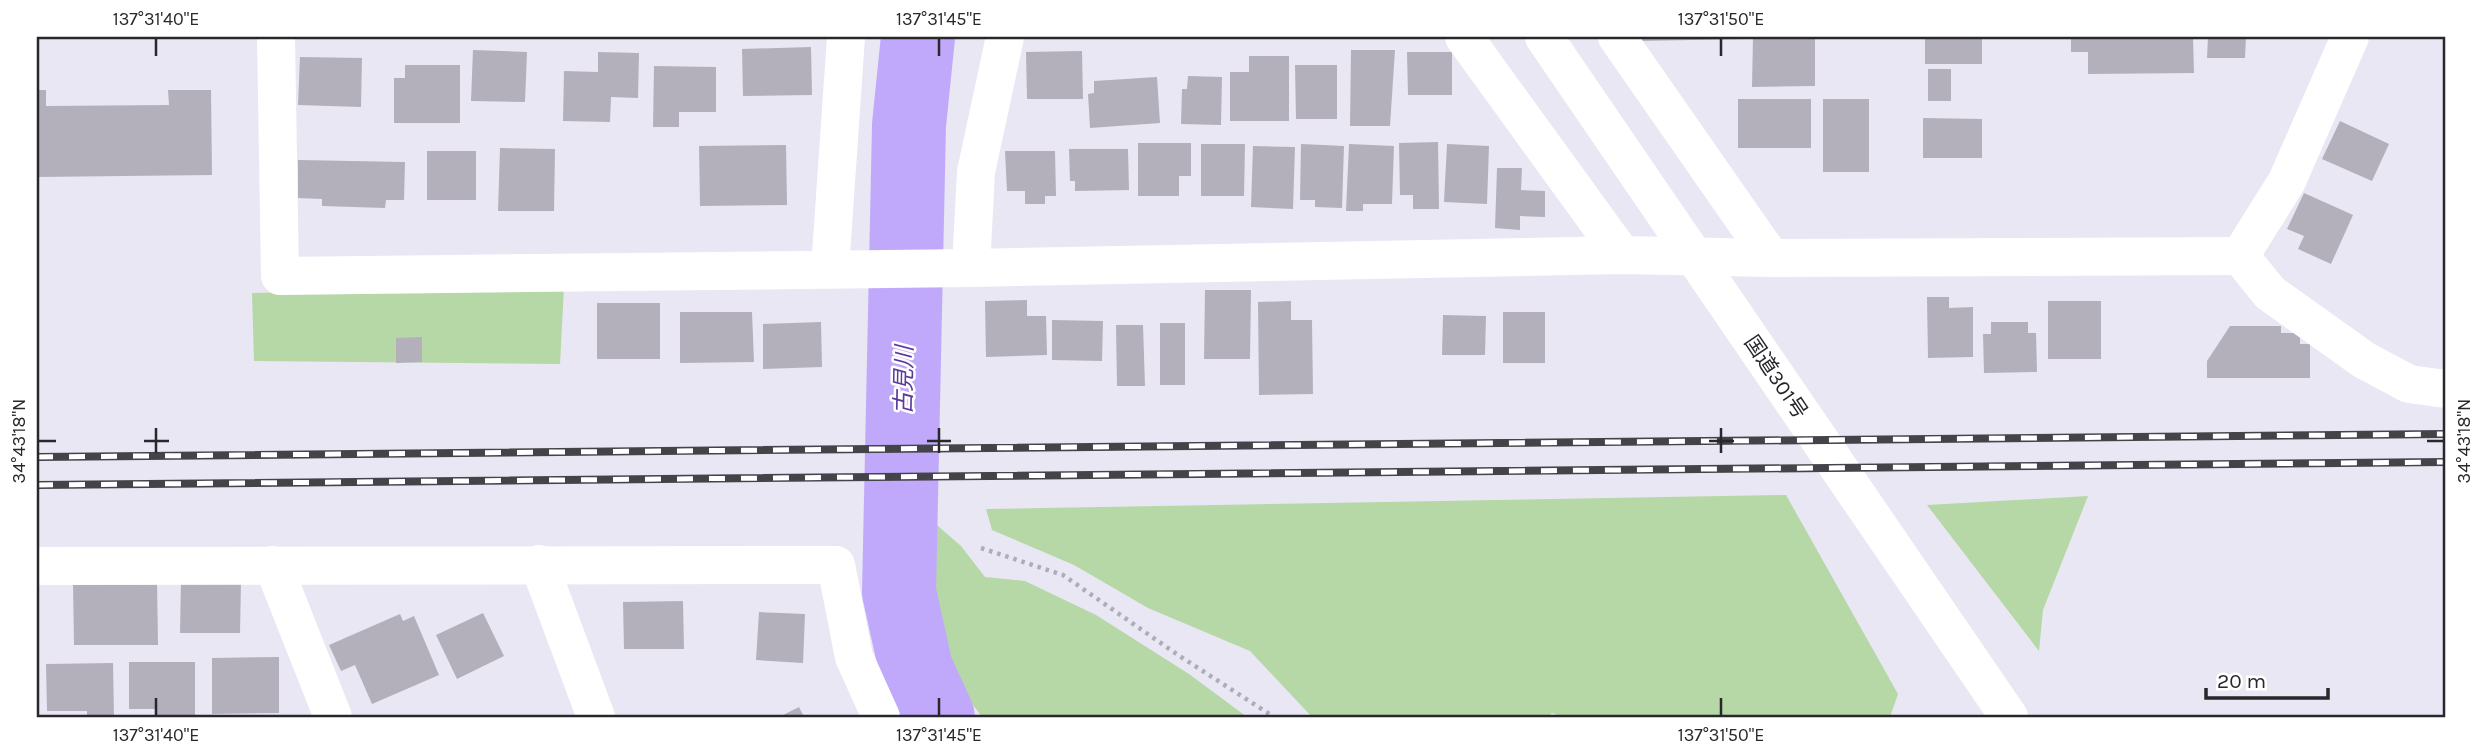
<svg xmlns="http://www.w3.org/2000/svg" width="2483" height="754" font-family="Karla,'Noto Sans JP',sans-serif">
	<rect width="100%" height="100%" fill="#e9e7f3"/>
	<g fill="#b6d7a6">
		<polygon points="564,287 560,364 254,361 252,293"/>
		<polygon points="1786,495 1898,694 1890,717 1563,717 1552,713 1548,717 1312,717 1250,651 1148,608 1074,565 992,530 986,509"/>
		<polygon points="2088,496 2043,610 2039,651 1927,505"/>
		<polygon points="931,520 961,546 985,577 1025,581 1096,615 1189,674 1247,717 982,717 941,662 924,579"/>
	</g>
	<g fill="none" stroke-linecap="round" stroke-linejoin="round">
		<polyline stroke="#c0a9fb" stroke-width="74" points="918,37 909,125 899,592 916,669 938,717"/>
	</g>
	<g fill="#b3b0bc">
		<polygon points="1640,37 1746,37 1746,39 1640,41"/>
		<polygon points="1753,37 1815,37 1815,86 1752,87"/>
		<rect x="1925" y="37" width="57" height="27"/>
		<polygon points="2071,37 2193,37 2194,73 2088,74 2088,52 2071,52"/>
		<polygon points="2208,37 2246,37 2245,58 2207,58"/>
		<polygon points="811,47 812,95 743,96 742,49"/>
		<polygon points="473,50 527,52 525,102 471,101"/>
		<polygon points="1351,50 1395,50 1390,126 1350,126"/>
		<polygon points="1082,51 1083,99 1027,99 1026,52"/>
		<polygon points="598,52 639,53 638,98 611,97 610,122 563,121 564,71 598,72"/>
		<polygon points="1407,52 1452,52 1452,95 1408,95"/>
		<polygon points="1249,56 1289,56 1289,121 1230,121 1230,72 1249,72"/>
		<polygon points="300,57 362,58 361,107 298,105"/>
		<polygon points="405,65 460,65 460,123 394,123 394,78 405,78"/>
		<polygon points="1295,65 1337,65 1337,119 1296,119"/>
		<polygon points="654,66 716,67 716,112 679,112 679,127 653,127"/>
		<rect x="1928" y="69" width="23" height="32"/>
		<polygon points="1188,76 1222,77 1221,125 1181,124 1182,89 1187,89"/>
		<polygon points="1157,77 1160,123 1090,128 1088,94 1094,93 1094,81"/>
		<polygon points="37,90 46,90 46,106 169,105 168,90 211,90 212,175 37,177"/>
		<rect x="1738" y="99" width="73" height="49"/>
		<rect x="1823" y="99" width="46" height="73"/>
		<polygon points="1923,118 1982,119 1982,158 1923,158"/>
		<polygon points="2340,121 2389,144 2372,181 2322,159"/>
		<polygon points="1438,142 1439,209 1413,209 1413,195 1400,195 1399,143"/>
		<polygon points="1138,143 1191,143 1191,176 1179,176 1179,196 1138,196"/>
		<polygon points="1201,144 1245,144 1244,196 1201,196"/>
		<polygon points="1301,144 1344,146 1342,208 1315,207 1315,200 1300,200"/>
		<polygon points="1349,144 1394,146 1392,204 1363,204 1363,211 1346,211"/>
		<polygon points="1447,144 1489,146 1487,204 1444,202"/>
		<polygon points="786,145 787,205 700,206 699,146"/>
		<polygon points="1253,146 1295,147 1293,209 1251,207"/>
		<polygon points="500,148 555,149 554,211 498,211"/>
		<polygon points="1069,149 1128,149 1129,190 1075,191 1075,181 1070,181"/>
		<rect x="427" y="151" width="49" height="49"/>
		<polygon points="1005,151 1055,151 1056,196 1045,196 1045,204 1025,204 1025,191 1007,191"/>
		<polygon points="298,160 405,162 404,200 386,200 385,208 322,206 322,199 298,198"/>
		<polygon points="1497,168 1522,168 1521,190 1545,191 1545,217 1520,216 1520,230 1495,228"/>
		<polygon points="2304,193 2353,215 2331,264 2298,249 2304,236 2287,229"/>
		<polygon points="1205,290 1251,290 1250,359 1204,359"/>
		<polygon points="1927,297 1949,297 1949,308 1973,307 1973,357 1928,358"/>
		<polygon points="1027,300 1027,316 1046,316 1047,355 986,357 985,301"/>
		<polygon points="1291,301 1291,320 1312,320 1313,394 1259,395 1258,302"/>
		<rect x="2048" y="301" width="53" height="58"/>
		<rect x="597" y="303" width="63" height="56"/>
		<polygon points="680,312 752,312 754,362 680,363"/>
		<rect x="1503" y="312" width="42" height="51"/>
		<polygon points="1443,315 1486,316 1485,355 1442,355"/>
		<polygon points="1052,320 1103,321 1102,361 1052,360"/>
		<polygon points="821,322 822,367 763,369 763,324"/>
		<polygon points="1991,322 2028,322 2028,333 2036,333 2037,372 1984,373 1983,334 1991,334"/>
		<rect x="1160" y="323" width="25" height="62"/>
		<polygon points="1116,325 1143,325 1145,386 1117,386"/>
		<polygon points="2230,326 2281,326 2281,333 2300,333 2300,344 2310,344 2310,378 2207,378 2207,361"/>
		<polygon points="422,337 422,362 396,363 396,338"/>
		<polygon points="157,580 158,645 74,645 73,582"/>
		<polygon points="181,581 241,581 240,633 180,633"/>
		<polygon points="683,601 684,649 624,649 623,602"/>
		<polygon points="759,612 805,614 803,663 756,660"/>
		<polygon points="483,613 504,656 457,679 436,635"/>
		<polygon points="400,614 403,621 414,616 439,675 372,704 355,665 341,671 329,645"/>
		<polygon points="279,657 279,713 212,714 212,658"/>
		<polygon points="129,662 195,662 195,717 156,717 156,709 129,709"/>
		<polygon points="113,663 114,717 87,717 87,711 47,711 46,664"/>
		<polygon points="799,707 804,717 779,717"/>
	</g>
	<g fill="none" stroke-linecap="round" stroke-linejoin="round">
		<polyline stroke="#aeacb6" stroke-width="4.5" stroke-dasharray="3.5 5" stroke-linecap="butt" points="981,548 1063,575 1178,655 1274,717"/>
		<g stroke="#fff" stroke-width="38">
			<polyline points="276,37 280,276 971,268 1622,255 1771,258 2240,256"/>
			<polyline points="1464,37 1622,255"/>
			<polyline points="1617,37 1771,258"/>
			<polyline points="2240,256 2270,293 2364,360 2409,384 2446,389"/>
			<polyline points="2240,256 2287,181 2350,37"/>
			<polyline points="971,268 976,172 1005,37"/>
			<polyline points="830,269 846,37"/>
			<polyline points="539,564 596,717"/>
			<polyline points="273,565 333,717"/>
			<polyline points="37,566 836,565 854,657 881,717"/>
		</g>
		<polyline stroke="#fff" stroke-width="38" points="1544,37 2009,717"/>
		<defs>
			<g id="rail">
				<polyline points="37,457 2446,434"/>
				<polyline points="37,485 2446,462"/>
			</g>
		</defs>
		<use href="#rail" stroke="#45434a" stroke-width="8"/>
		<use href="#rail" stroke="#fff" stroke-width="5" stroke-dasharray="16" stroke-linecap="butt"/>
	</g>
	<path fill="none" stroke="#28272c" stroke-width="2.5" d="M156,38V56M939,38V56M1721,38V56M156,428V453M939,428V453M1721,428V453M38,441H56M144,441H169M927,441H951M1709,441H1734M2427,441H2444M156,698V716M939,698V716M1721,698V716"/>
	<g text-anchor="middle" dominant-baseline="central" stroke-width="5" stroke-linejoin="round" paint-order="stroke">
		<g font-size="21" fill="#28272c" stroke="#fff">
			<text transform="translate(1776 377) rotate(56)">国道301号</text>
		</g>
		<g font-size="23" font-style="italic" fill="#5b3a98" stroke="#fff">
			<text transform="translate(904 380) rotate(-89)">古見川</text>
		</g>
	</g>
	<rect width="2483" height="754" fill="none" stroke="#ffffff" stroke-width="77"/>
	<path d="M2206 688v10h122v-10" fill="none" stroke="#28272c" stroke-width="3.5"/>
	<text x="2217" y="688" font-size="21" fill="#28272c" stroke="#ffffff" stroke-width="5" paint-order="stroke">20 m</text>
	<rect x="38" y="38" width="2406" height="678" fill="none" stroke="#28272c" stroke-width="2.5"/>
	<g font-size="18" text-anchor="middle" fill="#28272c">
		<text x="156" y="25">137°31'40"E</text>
		<text x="939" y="25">137°31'45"E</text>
		<text x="1721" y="25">137°31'50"E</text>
		<text transform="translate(19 441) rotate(-90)" y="6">34°43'18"N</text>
		<text transform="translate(2464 441) rotate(-90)" y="6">34°43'18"N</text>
		<text x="156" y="741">137°31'40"E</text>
		<text x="939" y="741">137°31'45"E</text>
		<text x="1721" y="741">137°31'50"E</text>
	</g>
</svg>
